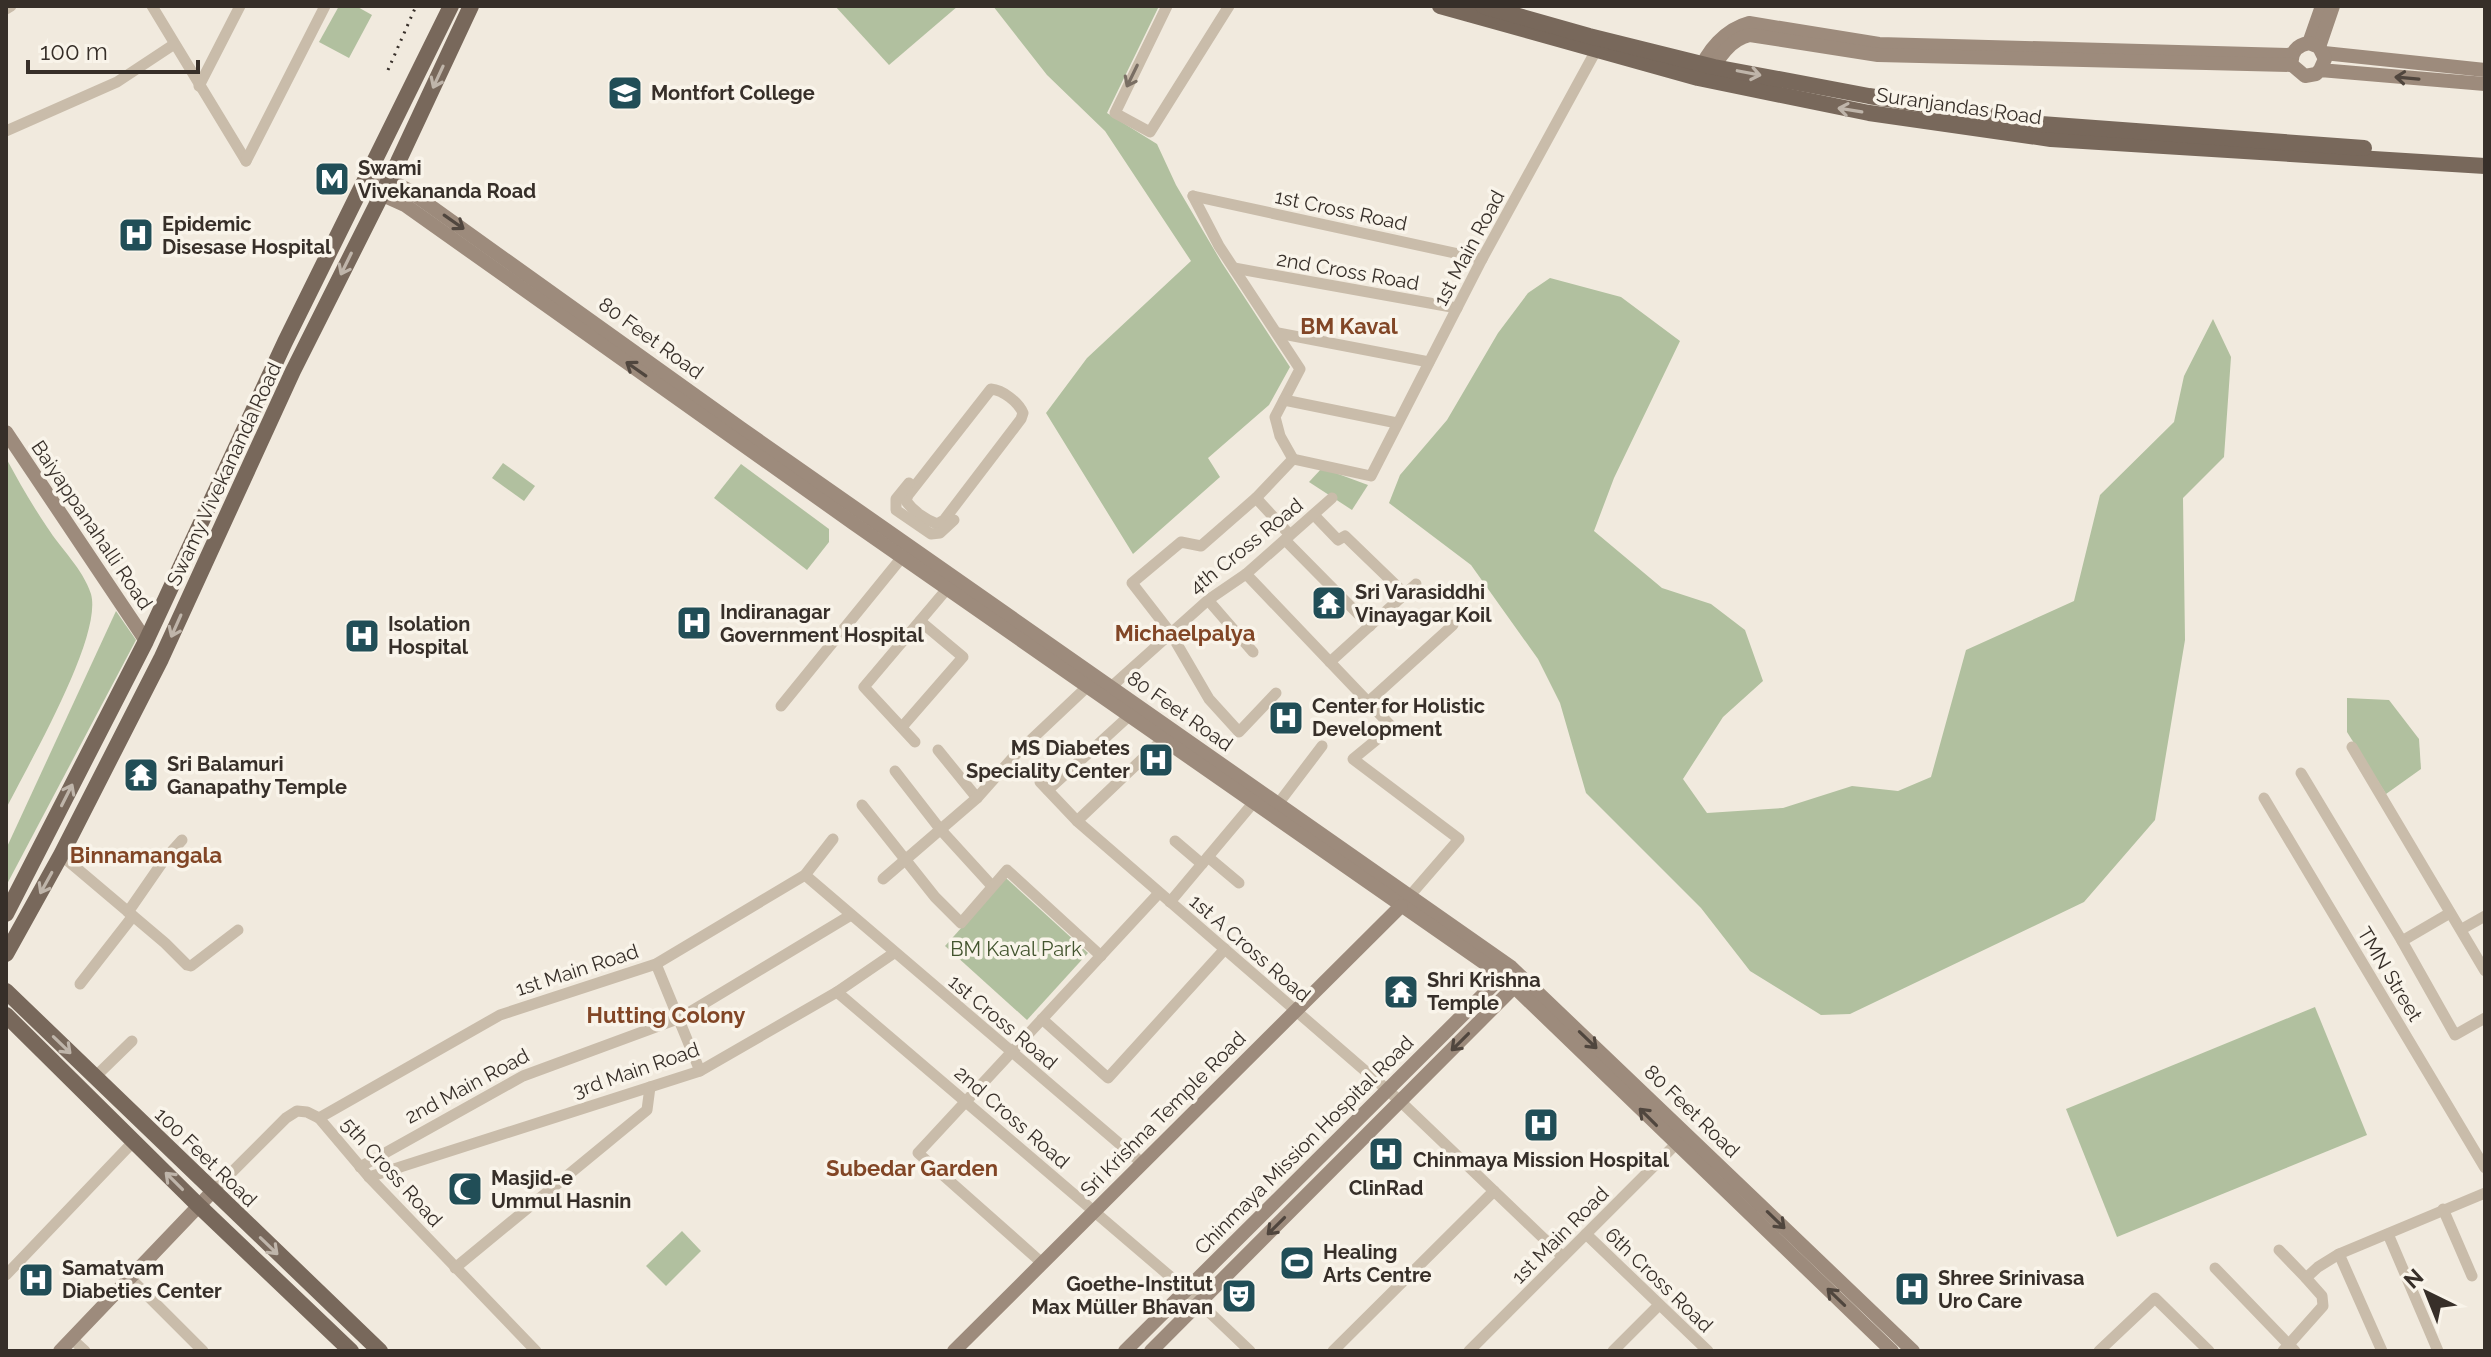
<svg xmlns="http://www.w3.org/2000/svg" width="2491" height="1357" font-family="Raleway,sans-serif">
	<rect width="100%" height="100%" fill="#f1eade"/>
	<g fill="#b1c09f">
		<polygon points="339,6 356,6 372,15 349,58 319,42"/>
		<polygon points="835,6 958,6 889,65"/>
		<polygon points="993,6 1159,6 1107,113 1157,144 1176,185 1222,263 1290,367 1269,405 1208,458 1220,477 1133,554 1046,413 1087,358 1191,261 1105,131 1047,75"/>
		<polygon points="1550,278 1621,297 1680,341 1614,478 1594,531 1662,588 1711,604 1745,630 1763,681 1723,717 1683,779 1707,813 1783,808 1852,786 1898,791 1931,777 1966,650 2074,601 2100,495 2174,422 2184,376 2213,319 2231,357 2224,457 2183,498 2185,640 2155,820 2084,902 1850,1014 1821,1015 1750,971 1701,908 1586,793 1560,703 1538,659 1471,565 1389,503 1400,475 1447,420 1498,333 1528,293"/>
		<path d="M6,458C19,482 32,505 47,527C61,549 83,569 91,594C103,637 27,766 6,809Z"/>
		<polygon points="503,463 535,486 524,501 492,478"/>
		<polygon points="741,464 829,529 829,542 807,570 714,498"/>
		<polygon points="1322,468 1368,485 1352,510 1309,482"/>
		<polygon points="116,611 136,640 6,886 6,849"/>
		<polygon points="2347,698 2389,700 2419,739 2421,769 2386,794 2347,732"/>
		<polygon points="1006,878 1088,953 1027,1020 945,946"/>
		<polygon points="2315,1007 2367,1135 2117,1237 2066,1109"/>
		<polygon points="682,1231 701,1251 666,1286 646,1266"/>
	</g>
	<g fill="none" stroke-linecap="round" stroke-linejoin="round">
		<g stroke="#c9bcaa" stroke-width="11">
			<polyline points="152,6 246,161"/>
			<polyline points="1167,6 1115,113 1150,132 1229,6"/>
			<polyline points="6,9 11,6"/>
			<polyline points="199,86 240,6"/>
			<polyline points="6,131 117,82 173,45"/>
			<polyline points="246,161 325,6"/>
			<polyline points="1193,196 1219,246 1300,369 1275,417 1280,436 1293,459"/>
			<polyline points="1193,196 1482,259"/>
			<polyline points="1234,268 1457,308"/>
			<polyline points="1278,333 1429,362"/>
			<path d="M991,389C1003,390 1018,402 1023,413L1021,419L944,520L937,524C926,520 913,511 906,501L908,495Z"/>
			<polyline points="1284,400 1397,423"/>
			<polyline points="1293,459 1371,476 1482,259 1599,45"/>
			<polyline points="909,483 896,499 896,510 931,534 940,533 954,520"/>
			<polyline points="1256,498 1290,535"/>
			<polyline points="1314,515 1338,540 1345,536 1405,594"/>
			<polyline points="1285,540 1370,626"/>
			<polyline points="1246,574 1392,727 1353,759 1459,839 1407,899"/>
			<polyline points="1208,600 1253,652"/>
			<polyline points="1330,662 1416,584"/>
			<polyline points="1111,687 1208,600 1246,574 1332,498"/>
			<polyline points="1276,693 1239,732 1209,699 1170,632 1132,583 1181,542 1201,546 1256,498 1293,459"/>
			<polyline points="1368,702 1453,625"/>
			<polyline points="781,706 903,556"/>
			<polyline points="902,727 963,657 920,621"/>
			<polyline points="915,742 864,687 952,583"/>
			<polyline points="2352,747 2485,971"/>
			<polyline points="938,750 977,798"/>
			<polyline points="895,771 940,829 992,886"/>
			<polyline points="2301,773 2402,941 2450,913"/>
			<polyline points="1040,782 1077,821 1400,1101 1563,1257"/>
			<polyline points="1048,790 1129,716"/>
			<polyline points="2264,798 2485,1168"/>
			<polyline points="1278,804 1322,746"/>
			<polyline points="862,805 935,897 961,923 1007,870 1101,956"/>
			<polyline points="1077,821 1157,745"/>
			<polyline points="1175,841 1202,864"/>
			<polyline points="61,855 165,943 187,965 191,966 238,930"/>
			<polyline points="1208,857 1239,883"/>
			<polyline points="805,875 1142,1163"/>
			<polyline points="883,879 977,798 1017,753 1088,686"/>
			<polyline points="1170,902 1254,802"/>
			<polyline points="128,912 164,860 182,840"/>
			<polyline points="2462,929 2485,916"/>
			<polyline points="2402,941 2455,1035 2485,1018"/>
			<polyline points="656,964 700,1071"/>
			<polyline points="80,984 133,916"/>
			<polyline points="837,992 1186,1290 1250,1351"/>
			<polyline points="1042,1019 1108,1078 1225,949"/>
			<polyline points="95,1077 132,1041"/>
			<polyline points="319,1118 500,1015 656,964 805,875 833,839"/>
			<polyline points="360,1167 523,1076 680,1018 851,915"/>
			<polyline points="369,1177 700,1071 837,992 894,953"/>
			<polyline points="212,1192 286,1118 297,1111 307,1112 319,1118 369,1177 536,1351"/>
			<polyline points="2443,1209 2472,1276"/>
			<polyline points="1586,1234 1708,1351"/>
			<polyline points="2388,1234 2438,1351"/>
			<polyline points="2279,1250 2306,1278"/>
			<polyline points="2339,1254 2382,1351"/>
			<polyline points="1042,1263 918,1153 1159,893"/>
			<polyline points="455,1268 647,1110 650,1087"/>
			<polyline points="2215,1268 2295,1351"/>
			<polyline points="6,1275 134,1141"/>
			<polyline points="130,1278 203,1351"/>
			<polyline points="72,1339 85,1351"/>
			<polyline points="1333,1351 1494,1191"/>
			<polyline points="1469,1351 1676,1144"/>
			<polyline points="1613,1351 1659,1305"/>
			<polyline points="2099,1351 2155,1298 2209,1351"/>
			<polyline points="2283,1351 2323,1306 2322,1296 2306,1278 2318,1267 2339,1254 2485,1193"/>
		</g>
		<g stroke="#9d8b7c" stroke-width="14">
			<polyline points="2309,43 2322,6"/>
			<polyline points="2319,47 2333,6"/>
			<polyline points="2324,53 2485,70"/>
			<path d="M2320,70L2325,59L2319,47L2309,43C2297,45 2290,52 2292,65L2305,76L2316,74L2320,70L2485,84"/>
			<path d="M1699,74C1706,51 1726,29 1749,23L1879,44L2292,55"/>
			<path d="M1710,76C1717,58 1731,39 1750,35L1878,55L2292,65"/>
			<polyline points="371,170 408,190 742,429 1511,967 1913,1351"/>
			<polyline points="363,186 405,205 853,523 1503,976 1892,1351"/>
			<polyline points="6,432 146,641"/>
			<polyline points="60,1351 212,1192"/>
			<polyline points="954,1351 1401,906"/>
			<polyline points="1125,1351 1508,970"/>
			<polyline points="1151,1351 1521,980"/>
		</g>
		<g stroke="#78685b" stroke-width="16">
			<polyline points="1440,6 1698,78 1869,113 2051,139 2485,166"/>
			<polyline points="1483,6 1589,36 1714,67 1869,96 2041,124 2364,148"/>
			<polyline points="6,914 146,641 285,342 451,6"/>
			<polyline points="6,954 61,855 161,659 293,371 398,162 471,6"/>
			<polyline points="6,991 380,1351"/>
			<polyline points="6,1015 199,1206 351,1351"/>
		</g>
		<polyline stroke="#372f29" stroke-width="3" stroke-dasharray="2 6" stroke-linecap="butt" points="388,70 416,6"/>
	</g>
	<defs><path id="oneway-shaft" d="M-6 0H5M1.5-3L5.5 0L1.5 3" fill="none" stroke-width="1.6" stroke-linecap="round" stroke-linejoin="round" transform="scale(2)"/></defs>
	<g stroke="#bfb5aa">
		<use href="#oneway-shaft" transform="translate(1749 73) rotate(11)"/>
		<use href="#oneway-shaft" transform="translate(438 77) rotate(115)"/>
		<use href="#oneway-shaft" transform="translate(1850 110) rotate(-171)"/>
		<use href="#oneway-shaft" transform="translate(346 264) rotate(116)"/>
		<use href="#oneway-shaft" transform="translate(176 626) rotate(114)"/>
		<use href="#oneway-shaft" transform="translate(67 795) rotate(-63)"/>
		<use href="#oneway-shaft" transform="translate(46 883) rotate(119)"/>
		<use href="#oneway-shaft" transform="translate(62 1045) rotate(44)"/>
		<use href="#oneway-shaft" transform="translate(174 1181) rotate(-135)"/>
		<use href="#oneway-shaft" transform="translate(269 1246) rotate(44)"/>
	</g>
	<use stroke="#796e63" href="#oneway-shaft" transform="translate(1132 76) rotate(116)"/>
	<g stroke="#50463e">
		<use href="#oneway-shaft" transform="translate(2407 78) rotate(-175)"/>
		<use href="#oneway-shaft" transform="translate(454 222) rotate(35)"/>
		<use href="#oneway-shaft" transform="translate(636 369) rotate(-145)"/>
		<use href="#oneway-shaft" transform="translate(1588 1040) rotate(44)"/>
		<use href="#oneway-shaft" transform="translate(1460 1042) rotate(135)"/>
		<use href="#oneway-shaft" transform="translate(1648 1117) rotate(-135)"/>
		<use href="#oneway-shaft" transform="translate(1776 1220) rotate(44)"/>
		<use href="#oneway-shaft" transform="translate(1276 1226) rotate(135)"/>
		<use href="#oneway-shaft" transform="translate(1836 1297) rotate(-136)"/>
	</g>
	<defs>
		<symbol id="university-square" viewBox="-11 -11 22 22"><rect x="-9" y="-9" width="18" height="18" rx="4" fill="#214e57" stroke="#f9f4ea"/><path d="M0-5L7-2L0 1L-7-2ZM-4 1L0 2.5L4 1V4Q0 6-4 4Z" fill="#fff"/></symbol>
		<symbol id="metro-square" viewBox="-11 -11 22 22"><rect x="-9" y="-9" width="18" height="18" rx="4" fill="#214e57" stroke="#f9f4ea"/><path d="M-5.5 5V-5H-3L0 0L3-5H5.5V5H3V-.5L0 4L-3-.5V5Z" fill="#fff"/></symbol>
		<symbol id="hospital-square" viewBox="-11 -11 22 22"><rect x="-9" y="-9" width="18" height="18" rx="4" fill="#214e57" stroke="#f9f4ea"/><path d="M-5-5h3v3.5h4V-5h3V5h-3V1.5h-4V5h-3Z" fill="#fff"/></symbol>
		<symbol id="temple-square" viewBox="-11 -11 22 22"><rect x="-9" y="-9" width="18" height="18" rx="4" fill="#214e57" stroke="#f9f4ea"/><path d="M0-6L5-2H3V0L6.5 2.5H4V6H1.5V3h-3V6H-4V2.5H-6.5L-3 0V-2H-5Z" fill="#fff"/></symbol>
		<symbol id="mosque-square" viewBox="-11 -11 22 22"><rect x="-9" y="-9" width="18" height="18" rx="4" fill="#214e57" stroke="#f9f4ea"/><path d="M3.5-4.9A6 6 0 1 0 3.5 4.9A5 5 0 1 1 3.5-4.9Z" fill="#fff"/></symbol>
		<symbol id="stadium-square" viewBox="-11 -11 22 22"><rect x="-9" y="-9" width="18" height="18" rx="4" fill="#214e57" stroke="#f9f4ea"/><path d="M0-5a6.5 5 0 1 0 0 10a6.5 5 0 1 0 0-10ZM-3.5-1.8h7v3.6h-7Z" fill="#fff"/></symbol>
		<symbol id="theatre-square" viewBox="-11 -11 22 22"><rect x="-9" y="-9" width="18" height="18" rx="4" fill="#214e57" stroke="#f9f4ea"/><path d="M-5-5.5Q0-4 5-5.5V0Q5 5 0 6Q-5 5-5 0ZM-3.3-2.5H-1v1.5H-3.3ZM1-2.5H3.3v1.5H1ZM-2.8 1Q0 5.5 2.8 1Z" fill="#fff"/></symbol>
	</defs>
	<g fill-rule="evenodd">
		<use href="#university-square" x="605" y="73" width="40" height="40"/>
		<use href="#metro-square" x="312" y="159" width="40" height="40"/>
		<use href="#hospital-square" x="116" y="215" width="40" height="40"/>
		<use href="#temple-square" x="1309" y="583" width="40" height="40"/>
		<use href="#hospital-square" x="674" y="603" width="40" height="40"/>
		<use href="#hospital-square" x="342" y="616" width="40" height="40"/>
		<use href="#hospital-square" x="1266" y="698" width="40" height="40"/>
		<use href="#hospital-square" x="1136" y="740" width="40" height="40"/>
		<use href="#temple-square" x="121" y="755" width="40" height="40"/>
		<use href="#temple-square" x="1381" y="972" width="40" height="40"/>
		<use href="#hospital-square" x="1521" y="1105" width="40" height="40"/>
		<use href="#hospital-square" x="1366" y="1134" width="40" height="40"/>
		<use href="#mosque-square" x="445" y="1169" width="40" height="40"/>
		<use href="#stadium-square" x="1277" y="1243" width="40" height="40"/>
		<use href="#hospital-square" x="16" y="1260" width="40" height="40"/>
		<use href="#hospital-square" x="1892" y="1269" width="40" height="40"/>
		<use href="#theatre-square" x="1219" y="1276" width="40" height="40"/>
	</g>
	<g text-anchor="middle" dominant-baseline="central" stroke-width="7" stroke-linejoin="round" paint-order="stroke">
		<g font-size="20" font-weight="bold" fill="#372f29" stroke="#f9f4ea" text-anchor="start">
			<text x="651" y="93">Montfort College</text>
			<text x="358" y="168">Swami<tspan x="358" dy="23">Vivekananda Road</tspan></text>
			<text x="162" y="224">Epidemic<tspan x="162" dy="23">Disesase Hospital</tspan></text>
			<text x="1355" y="592">Sri Varasiddhi<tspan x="1355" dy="23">Vinayagar Koil</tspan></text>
			<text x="720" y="612">Indiranagar<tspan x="720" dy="23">Government Hospital</tspan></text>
			<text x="388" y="624">Isolation<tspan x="388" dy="23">Hospital</tspan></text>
			<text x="1312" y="706">Center for Holistic<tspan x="1312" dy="23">Development</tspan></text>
			<text x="1130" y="748" text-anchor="end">MS Diabetes<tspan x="1130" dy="23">Speciality Center</tspan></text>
			<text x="167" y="764">Sri Balamuri<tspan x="167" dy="23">Ganapathy Temple</tspan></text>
			<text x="1427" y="980">Shri Krishna<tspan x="1427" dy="23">Temple</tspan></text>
			<text x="1541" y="1160" text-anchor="middle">Chinmaya Mission Hospital</text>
			<text x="491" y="1178">Masjid-e<tspan x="491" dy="23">Ummul Hasnin</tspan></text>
			<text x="1386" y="1188" text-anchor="middle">ClinRad</text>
			<text x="1323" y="1252">Healing<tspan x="1323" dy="23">Arts Centre</tspan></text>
			<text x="62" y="1268">Samatvam<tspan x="62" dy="23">Diabeties Center</tspan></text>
			<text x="1938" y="1278">Shree Srinivasa<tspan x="1938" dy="23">Uro Care</tspan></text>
			<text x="1213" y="1284" text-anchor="end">Goethe-Institut<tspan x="1213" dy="23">Max Müller Bhavan</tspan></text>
		</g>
		<g font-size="20" fill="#372f29" stroke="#f9f4ea">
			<text transform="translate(1959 106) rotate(8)">Suranjandas Road</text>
			<text transform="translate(1341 210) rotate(12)">1st Cross Road</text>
			<text transform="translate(1469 248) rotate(-62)">1st Main Road</text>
			<text transform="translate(1348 271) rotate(10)">2nd Cross Road</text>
			<text transform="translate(651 338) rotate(36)">80 Feet Road</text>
			<text transform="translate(224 474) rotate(-65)">Swamy Vivekananda Road</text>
			<text transform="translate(92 525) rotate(56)">Baiyappanahalli Road</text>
			<text transform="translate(1246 546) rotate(-39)">4th Cross Road</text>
			<text transform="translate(1180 711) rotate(35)">80 Feet Road</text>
			<text transform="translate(1250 948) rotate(41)">1st A Cross Road</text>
			<text transform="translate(577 970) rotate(-18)">1st Main Road</text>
			<text transform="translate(2390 974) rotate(59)">TMN Street</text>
			<text transform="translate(1003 1022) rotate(40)">1st Cross Road</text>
			<text transform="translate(636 1070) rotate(-19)">3rd Main Road</text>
			<text transform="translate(467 1086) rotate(-28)">2nd Main Road</text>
			<text transform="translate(1692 1111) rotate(44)">80 Feet Road</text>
			<text transform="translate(1163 1114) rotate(-45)">Sri Krishna Temple Road</text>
			<text transform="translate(1012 1117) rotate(41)">2nd Cross Road</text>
			<text transform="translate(1304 1145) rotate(-45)">Chinmaya Mission Hospital Road</text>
			<text transform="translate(206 1157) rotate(44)">100 Feet Road</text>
			<text transform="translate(392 1172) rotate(48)">5th Cross Road</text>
			<text transform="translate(1560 1235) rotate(-45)">1st Main Road</text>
			<text transform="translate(1659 1280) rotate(44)">6th Cross Road</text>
		</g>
		<g font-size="20" fill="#42542e" stroke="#f9f4ea">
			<text x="1016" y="949">BM Kaval Park</text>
		</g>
		<g font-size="22" font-weight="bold" fill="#824626" stroke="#f9f4ea">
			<text x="1349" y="326">BM Kaval</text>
			<text x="1185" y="633">Michaelpalya</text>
			<text x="146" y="855">Binnamangala</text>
			<text x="666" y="1015">Hutting Colony</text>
			<text x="912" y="1168">Subedar Garden</text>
		</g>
	</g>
	<rect width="2491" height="1357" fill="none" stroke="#372f29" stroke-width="16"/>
	<g transform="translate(2427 1293) rotate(317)" stroke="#f9f4ea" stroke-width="6" paint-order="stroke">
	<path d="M0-6L14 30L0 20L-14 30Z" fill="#372f29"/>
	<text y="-12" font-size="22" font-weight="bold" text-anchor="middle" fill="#372f29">N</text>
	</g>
	<path d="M28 60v12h170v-12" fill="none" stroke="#372f29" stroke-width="4"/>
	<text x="40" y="60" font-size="24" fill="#372f29" stroke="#f9f4ea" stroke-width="6" paint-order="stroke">100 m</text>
</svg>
